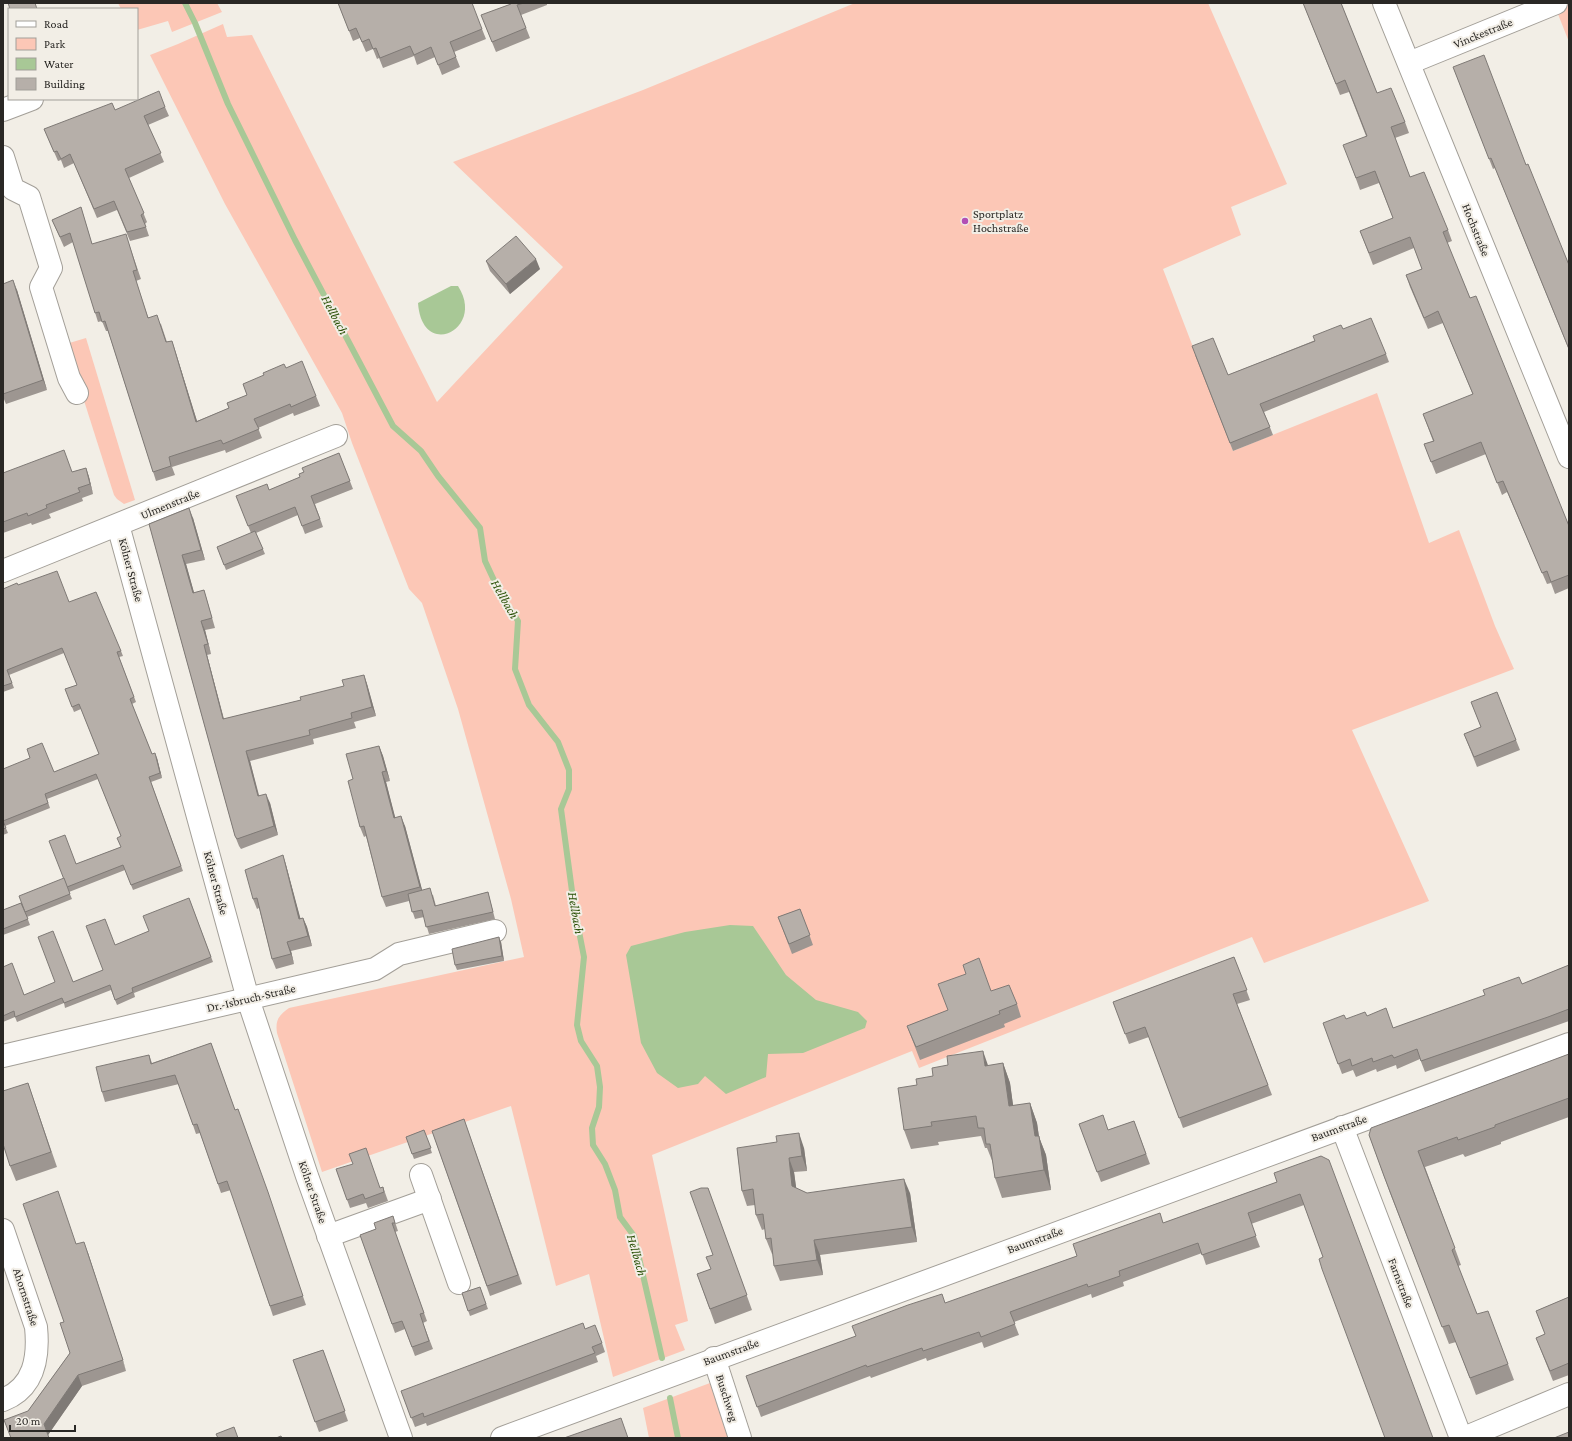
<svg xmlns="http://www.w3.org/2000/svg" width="1572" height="1441" font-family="'Crimson Pro',serif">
	<rect width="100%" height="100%" fill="#f2eee6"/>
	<g fill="#fcc7b6">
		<polygon points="118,3 217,3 222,12 172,32 168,21 137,30 137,9 121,9"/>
		<path d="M855,3H1208L1287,184L1231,207L1241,235L1163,269L1233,451L1377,393L1429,543L1459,530L1495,626L1514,669L1352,730L1429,901L1264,963L1252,937L919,1068L912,1051L652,1155L688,1321L675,1325L685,1350L613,1377L589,1274L556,1286L511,1106L322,1172L277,1033C275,1020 279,1015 289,1008L524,957L511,899L458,709L422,603L409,589L352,443L342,413L225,204L150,55L178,44L223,24L227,37L252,35L437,402L563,267L453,162L643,90Z"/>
		<polygon points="1556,3 1569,3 1569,42 1554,4"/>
		<polygon points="86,338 135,500 124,504 117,499 114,495 66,344"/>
		<polygon points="710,1383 728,1438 649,1438 643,1408"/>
	</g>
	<g fill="#a8c896">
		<path d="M451,286H458C486,329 422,361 418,303Z"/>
		<polygon points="730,925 753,926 786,975 816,1000 858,1012 867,1021 865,1028 803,1053 768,1054 766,1077 726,1094 705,1076 698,1084 678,1088 657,1073 641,1043 626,955 631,946 685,932"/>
	</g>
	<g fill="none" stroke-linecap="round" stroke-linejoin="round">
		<g stroke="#a8c896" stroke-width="6">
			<polyline points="185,3 195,23 228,104 295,240 393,426 421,451 438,476 480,528 485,561 499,591 518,621 515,669 529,705 558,742 569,770 569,789 561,809 574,906 584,957 577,1025 581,1041 597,1066 600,1087 599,1107 592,1128 593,1145 605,1164 615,1190 620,1217 634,1236 662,1358"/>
			<polyline points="670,1398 678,1438"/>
		</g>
		<defs>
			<g id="minor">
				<polyline points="1384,3 1569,457"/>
				<polyline points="1409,63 1556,3"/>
				<polyline points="3,110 32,99"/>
				<polyline points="3,157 13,189 29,197 51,268 41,287 69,378 77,393"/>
				<polyline points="118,525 248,999 307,1176 401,1438"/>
				<polyline points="3,571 336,436"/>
				<polyline points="3,1056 375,969 399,954 495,931"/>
				<polyline points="1342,1127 1461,1438"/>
				<polyline points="421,1175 459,1283"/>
				<path d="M3,1230L36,1327C39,1357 35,1387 3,1400"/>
				<polyline points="328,1236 430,1199"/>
				<polyline points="714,1358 740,1438"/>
				<polyline points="502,1438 1569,1044"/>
				<polyline points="1464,1438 1569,1394"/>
			</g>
		</defs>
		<use href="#minor" stroke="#a39f98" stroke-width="24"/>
		<use href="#minor" stroke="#fff" stroke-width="22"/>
	</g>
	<g fill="#9d9691">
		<polygon points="338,3 482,29 486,39 454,52 460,67 442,75 435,57 417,65 414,56 383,68 379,58 377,59 373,49 366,52 360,38 353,41"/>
		<polygon points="511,3 547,3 547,5 521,15 530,38 496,52 485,25 511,4"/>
		<polygon points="1303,3 1341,3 1377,93 1405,122 1409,133 1395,138 1410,177 1448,230 1452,241 1447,243 1470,298 1569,526 1569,588 1555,594 1551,583 1547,584 1507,492 1502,495 1486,454 1436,474 1424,444 1433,441 1423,414 1473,395 1443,323 1428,329 1410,287 1406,275 1422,269 1414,248 1373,265 1360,231 1393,218 1379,183 1360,190 1348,157 1366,136 1349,92 1340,95"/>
		<polygon points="1453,67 1526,165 1569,265 1569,350 1495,168 1493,169"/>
		<polygon points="165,107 169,116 148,125 164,162 129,178 147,222 145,224 149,236 130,241 117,210 97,218 74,163 64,168 61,160 58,161 44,129 115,110"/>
		<polygon points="81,207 92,244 129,244 141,279 136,281 148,317 161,324 167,342 172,341 197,421 229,408 227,403 247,395 243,384 286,368 316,396 320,406 294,416 293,413 258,428 262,438 226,453 225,450 172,467 175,475 156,481 108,331 106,331 102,321 98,322 73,242 64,247 52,220"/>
		<polygon points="486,261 540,269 510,294 490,271"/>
		<polygon points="3,284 17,290 47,390 6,404 3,397"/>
		<polygon points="1343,329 1386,354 1389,362 1264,412 1273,435 1233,451 1195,355 1228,375"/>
		<polygon points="339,453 353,489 315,504 323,527 305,534 298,515 256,533 265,554 226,570 217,547 251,533 236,496 269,490 300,477 304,472"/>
		<polygon points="86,468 89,477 93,494 82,498 83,501 49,514 51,518 32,525 31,523 3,533 3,473 72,472"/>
		<polygon points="193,518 205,560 186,564 194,593 204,590 207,600 215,628 205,630 211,654 207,655 224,719 301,700 344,686 364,675 367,684 376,716 354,722 356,728 313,739 314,744 250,761 259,795 270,803 278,835 241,849 239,846 235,836 149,524"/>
		<polygon points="18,585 69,602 121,651 123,656 119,657 136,702 132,704 152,754 157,758 162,778 151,782 183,871 133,890 125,870 69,892 72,899 27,917 30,925 3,935 3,910 21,903 64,879 76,864 121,847 121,836 98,779 47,799 50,808 5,826 8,833 3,835 3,769 54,772 99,754 81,709 74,712 65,689 77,685 64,653 9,675 14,688 3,692 3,589"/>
		<polygon points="1471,702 1516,740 1520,750 1477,767 1464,734 1481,727"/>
		<polygon points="379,746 383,756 390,781 386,782 395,818 405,826 422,890 433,895 436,906 488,892 495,919 429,934 424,917 415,919 409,901 386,907 382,897 366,836 364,837 360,827 353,779"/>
		<polygon points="283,855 286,865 300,918 303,918 307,927 312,946 291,951 294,964 276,969 272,959 259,908 257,909 253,899"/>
		<polygon points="189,898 213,962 134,993 135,997 117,1005 111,990 65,1008 64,1003 17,1022 15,1017 3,1022 3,967 24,995 73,982 103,970 115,945 149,931"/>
		<polygon points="800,909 813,945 792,954 778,917"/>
		<polygon points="501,942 504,961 457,970 455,965"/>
		<polygon points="1234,957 1250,1000 1237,1004 1272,1095 1183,1128 1149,1037 1129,1044 1113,1002"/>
		<polygon points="1569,965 1569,1021 1425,1072 1420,1059 1397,1069 1396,1065 1377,1072 1376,1069 1356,1077 1353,1070 1342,1074 1323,1023 1367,1016 1393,1028 1522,984"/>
		<polygon points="991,991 1017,1004 1021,1017 1004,1024 1005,1027 920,1060 907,1026 948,1010"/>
		<polygon points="211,1043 235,1110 238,1109 306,1305 273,1316 231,1190 221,1193 200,1133 196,1134 179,1084 105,1102 102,1092 149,1055 152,1063"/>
		<polygon points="1569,1054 1569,1117 1501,1142 1501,1144 1465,1157 1463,1154 1425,1167 1461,1265 1458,1266 1477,1314 1508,1364 1514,1380 1476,1395 1456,1342 1449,1344 1390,1193 1369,1135"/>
		<polygon points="1003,1063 1010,1083 1013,1106 1030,1103 1037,1123 1039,1137 1046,1155 1051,1190 1002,1198 995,1178 993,1163 987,1148 985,1148 981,1136 938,1142 939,1145 911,1149 904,1130 933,1076 988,1066"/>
		<polygon points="28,1083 57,1167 16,1181 10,1166"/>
		<polygon points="464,1119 522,1284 490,1296 432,1131"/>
		<polygon points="1134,1121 1150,1164 1101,1182 1079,1124 1108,1130"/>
		<polygon points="424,1130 432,1153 414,1159 406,1137"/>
		<polygon points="737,1148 804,1148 807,1171 794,1172 796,1188 807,1193 910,1193 917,1242 820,1255 823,1275 780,1281 774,1266 773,1254 772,1254 766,1239 765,1229 762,1230 756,1215 755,1205 747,1206 742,1191"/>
		<polygon points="1321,1156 1323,1257 1304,1205 1251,1224 1260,1247 1206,1265 1202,1253 1123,1282 1124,1286 1092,1298 1091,1294 1014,1322 1019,1335 984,1348 982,1342 927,1361 926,1358 871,1378 870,1376 761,1417 746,1376 1077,1256 1163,1223 1277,1182"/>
		<polygon points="336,1169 380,1188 383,1187 388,1201 368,1208 366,1203 350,1208"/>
		<polygon points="708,1188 752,1310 715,1324 697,1274 711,1269 713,1255"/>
		<polygon points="393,1216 398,1231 395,1232 427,1321 423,1323 433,1349 415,1356 405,1329 395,1333 360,1235 376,1229"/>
		<polygon points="77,1244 88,1253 126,1371 82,1386 48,1435 28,1411 70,1353 64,1322"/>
		<polygon points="480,1287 488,1309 470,1316 462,1293"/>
		<polygon points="1569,1297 1569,1375 1553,1381 1536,1338 1545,1334 1536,1311"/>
		<polygon points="585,1329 602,1343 605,1352 596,1356 598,1362 427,1426 426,1423 415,1427 401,1391"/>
		<polygon points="323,1350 348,1421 319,1432 293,1360"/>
	</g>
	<g fill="#7f7a76">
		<polygon points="536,259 540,269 510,294 506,284"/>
		<polygon points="13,280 17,290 47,390 43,380"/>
		<polygon points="172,341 175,350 200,431 196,422"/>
		<polygon points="86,468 89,477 93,494 90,484"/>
		<polygon points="189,508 193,518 205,560 201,550"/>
		<polygon points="182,555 186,564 197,603 193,593"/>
		<polygon points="201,621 205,630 211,654 208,644"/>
		<polygon points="204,645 207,655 226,728 223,719"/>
		<polygon points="364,675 367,684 376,716 372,707"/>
		<polygon points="379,746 383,756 390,781 386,771"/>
		<polygon points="246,751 250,761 261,805 258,796"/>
		<polygon points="155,753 157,758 162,778 160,773"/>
		<polygon points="382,772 386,782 398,828 394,818"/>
		<polygon points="266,794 270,803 278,835 274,826"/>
		<polygon points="401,816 405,826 424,897 420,887"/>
		<polygon points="283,855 286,865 303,928 299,919"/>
		<polygon points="303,918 307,927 312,946 308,936"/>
		<polygon points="499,937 501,942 504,961 502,956"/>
		<polygon points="287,942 291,951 294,964 291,954"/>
		<polygon points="983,1051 990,1071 985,1066"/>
		<polygon points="1003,1063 1010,1083 1016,1126 1009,1106"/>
		<polygon points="1030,1103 1037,1123 1039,1137 1046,1155 1051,1190 1044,1170 1035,1136"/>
		<polygon points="799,1133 804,1148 807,1171 802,1156"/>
		<polygon points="789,1158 794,1172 798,1201 792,1186"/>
		<polygon points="904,1179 910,1193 917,1242 912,1227"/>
		<polygon points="814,1240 820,1255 823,1275 817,1260"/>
		<polygon points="84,1242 88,1253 126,1371 123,1360"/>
		<polygon points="78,1375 82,1386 48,1435 44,1424"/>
	</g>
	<g fill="#b6afa9" stroke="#7f7a76">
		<polygon points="8,3 35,3 37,9 10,9"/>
		<polygon points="338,3 472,3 482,29 450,42 456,57 438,65 431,47 414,55 410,46 380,58 376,48 373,49 369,39 362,42 356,28 349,31"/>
		<polygon points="511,3 524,3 517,5 526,28 492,42 481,15 511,4"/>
		<polygon points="1303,3 1341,3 1377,93 1391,88 1405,122 1391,127 1410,177 1424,172 1448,230 1443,232 1470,298 1476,296 1569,526 1569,575 1551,582 1547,571 1542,573 1503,481 1497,483 1481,442 1431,462 1424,444 1434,441 1423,414 1473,394 1438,311 1424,318 1406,275 1422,269 1410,237 1369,253 1360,231 1393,218 1375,171 1356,178 1343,145 1367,136 1345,80 1336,84"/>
		<polygon points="1484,55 1526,165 1528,164 1569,265 1569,349 1491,158 1489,159 1453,67"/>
		<polygon points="159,91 165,107 144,116 161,153 125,169 144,213 141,215 146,227 127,232 114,201 94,209 70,154 61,159 57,151 54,152 44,129 112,103 115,110"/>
		<polygon points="81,207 92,244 126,234 137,270 133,271 148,318 157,315 166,342 172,341 196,422 229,408 227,403 247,395 243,384 264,375 263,373 284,364 286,368 302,361 316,396 291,407 290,404 254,419 259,429 223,444 221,440 169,457 171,466 153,472 105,321 102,322 99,312 95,313 70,233 60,237 52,220"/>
		<polygon points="516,236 536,259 506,284 486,261"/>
		<polygon points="13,280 43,380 3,394 3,284"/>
		<polygon points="1371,318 1386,354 1260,404 1270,427 1230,443 1192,346 1213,338 1228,375 1315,341 1313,336 1341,325 1343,329"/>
		<polygon points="64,450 72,472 86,468 90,484 78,488 80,492 46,505 47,508 28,516 27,513 3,522 3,473"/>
		<polygon points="339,453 350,481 311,496 320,519 302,526 295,507 248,526 236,496 267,484 269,490 300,477 299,474 304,472 302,468"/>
		<polygon points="189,508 201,550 182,555 193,593 204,590 212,618 201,621 208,644 204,645 223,719 301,700 300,697 344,686 342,680 364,675 372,707 351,713 352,718 309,730 310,735 246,751 258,796 266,794 274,826 237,839 235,836 149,524"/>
		<polygon points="255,531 263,549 224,565 217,547"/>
		<polygon points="57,571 69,602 96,592 121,651 117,652 134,697 130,699 152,754 155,753 160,773 149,777 181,866 131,885 123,865 67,887 49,841 65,835 76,864 121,847 117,838 121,836 96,774 45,794 48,803 3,821 6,828 3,829 3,769 30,758 27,749 42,743 54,772 99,754 79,704 72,707 65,689 77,685 62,648 7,670 12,683 3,686 3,589 17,583 18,585"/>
		<polygon points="1497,692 1516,740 1474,757 1464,734 1481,727 1471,702"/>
		<polygon points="379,746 386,771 382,772 394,818 401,816 420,887 382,897 364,826 360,827 348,781 353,779 346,754"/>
		<polygon points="283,855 299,919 303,918 308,936 287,942 291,954 272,959 257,898 253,899 245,870"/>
		<polygon points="64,878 70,894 25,912 19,896"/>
		<polygon points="430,888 435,906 488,892 493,912 426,927 422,910 412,912 408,894"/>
		<polygon points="189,898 211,957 132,988 133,992 115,1000 110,985 64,1003 62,998 15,1017 14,1011 3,1016 3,967 12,963 24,995 55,982 38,937 53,931 73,982 103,970 86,926 105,919 115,945 149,931 143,916"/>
		<polygon points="21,903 28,919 3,929 3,910"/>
		<polygon points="800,909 810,935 789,944 778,917"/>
		<polygon points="499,937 502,956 455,965 452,949"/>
		<polygon points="1234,957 1247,990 1233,994 1268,1085 1179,1118 1145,1027 1125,1034 1113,1002"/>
		<polygon points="979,958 991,991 1009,985 1017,1004 999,1011 1000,1014 916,1047 907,1026 948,1010 938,984 966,974 963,965"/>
		<polygon points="1569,965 1569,1009 1548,1017 1421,1061 1417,1049 1394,1058 1392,1055 1373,1062 1372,1058 1352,1066 1350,1059 1338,1064 1323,1023 1344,1015 1346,1019 1365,1012 1367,1016 1386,1008 1393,1028 1485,995 1483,990 1519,977 1522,984"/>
		<polygon points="211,1043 235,1110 238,1109 268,1192 303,1296 270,1306 227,1181 218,1184 197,1124 193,1125 175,1075 102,1092 96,1067 149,1055 151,1064"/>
		<polygon points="983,1051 985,1066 1003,1063 1009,1106 1030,1103 1035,1136 1039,1136 1044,1170 995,1178 990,1144 986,1144 984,1128 978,1128 976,1116 931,1122 932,1126 904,1130 898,1088 917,1085 916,1079 933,1076 932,1068 948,1065 947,1056"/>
		<polygon points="1569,1054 1569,1098 1495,1125 1495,1127 1458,1140 1457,1137 1418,1151 1455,1248 1452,1250 1477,1314 1488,1311 1508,1364 1470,1378 1449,1325 1442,1327 1384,1176 1369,1135 1371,1128"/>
		<polygon points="28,1083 51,1152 10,1166 3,1144 3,1091"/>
		<polygon points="1103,1115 1108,1130 1134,1121 1146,1154 1097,1172 1079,1124"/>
		<polygon points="464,1119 518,1275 487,1286 432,1131"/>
		<polygon points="424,1130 431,1148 412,1154 406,1137"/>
		<polygon points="799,1133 802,1156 789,1158 792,1186 807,1193 904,1179 912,1227 814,1240 817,1260 774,1266 771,1238 766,1239 763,1214 756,1215 753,1189 742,1191 737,1148 777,1142 776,1136"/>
		<polygon points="366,1148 380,1188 383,1187 384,1192 365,1199 363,1194 347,1200 336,1169 353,1164 349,1154"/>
		<polygon points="1321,1156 1329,1160 1433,1438 1385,1438 1322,1269 1319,1259 1323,1257 1300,1194 1248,1213 1256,1236 1202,1255 1198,1243 1119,1271 1120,1276 1088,1287 1087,1284 1010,1312 1015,1324 981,1337 979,1332 923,1351 922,1348 867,1367 866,1365 757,1407 746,1376 856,1336 852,1326 908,1305 942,1294 945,1303 1077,1256 1073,1244 1160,1213 1163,1223 1277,1182 1274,1173"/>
		<polygon points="701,1188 708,1188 747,1295 710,1309 697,1274 711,1269 706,1257 713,1255 690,1192"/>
		<polygon points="58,1191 76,1244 84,1242 123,1360 78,1375 44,1424 49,1438 11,1438 4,1420 28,1411 70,1353 60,1323 64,1322 23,1204"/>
		<polygon points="393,1216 395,1223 392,1223 424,1313 420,1314 429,1341 412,1347 402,1321 392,1324 360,1235 376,1229 374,1223"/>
		<polygon points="480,1287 486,1304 468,1311 462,1293"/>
		<polygon points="1569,1297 1569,1363 1550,1371 1536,1338 1545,1334 1536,1311"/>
		<polygon points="583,1323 585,1329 595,1325 602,1343 592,1347 595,1353 424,1417 423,1413 411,1418 401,1391"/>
		<polygon points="323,1350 345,1411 315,1422 293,1360"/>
		<polygon points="621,1418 628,1438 564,1438"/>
		<polygon points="234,1427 238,1438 218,1438 216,1434"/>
		<polygon points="1569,1432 1569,1438 1554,1438"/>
		<polygon points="281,1436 282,1438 276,1438"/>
	</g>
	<circle fill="#b24fb5" stroke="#f2eee6" stroke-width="1.5" cx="965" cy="221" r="4"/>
	<g text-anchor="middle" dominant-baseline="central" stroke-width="4" stroke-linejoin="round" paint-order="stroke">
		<g font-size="12" fill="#2a2825" stroke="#f2eee6">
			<text transform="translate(1483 33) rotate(-22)">Vinckestraße</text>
			<text transform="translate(1476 230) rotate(68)">Hochstraße</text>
			<text transform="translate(170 504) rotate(-22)">Ulmenstraße</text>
			<text transform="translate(131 570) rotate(75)">Kölner Straße</text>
			<text transform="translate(216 883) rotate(75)">Kölner Straße</text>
			<text transform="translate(251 998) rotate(-13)">Dr.-Isbruch-Straße</text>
			<text transform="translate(1339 1128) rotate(-20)">Baumstraße</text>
			<text transform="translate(313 1192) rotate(71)">Kölner Straße</text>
			<text transform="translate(1035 1240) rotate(-20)">Baumstraße</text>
			<text transform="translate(1401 1283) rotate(69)">Farnstraße</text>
			<text transform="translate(26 1297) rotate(72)">Ahornstraße</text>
			<text transform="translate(731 1352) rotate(-20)">Baumstraße</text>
			<text transform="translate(727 1398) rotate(72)">Buschweg</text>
		</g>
		<g font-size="12" fill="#2a2825" stroke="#f2eee6" text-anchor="start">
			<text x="973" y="214">Sportplatz<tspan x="973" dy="14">Hochstraße</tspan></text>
		</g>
		<g font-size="13" font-style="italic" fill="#284f05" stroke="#f2eee6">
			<text transform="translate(335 315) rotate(62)">Hellbach</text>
			<text transform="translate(505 599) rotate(60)">Hellbach</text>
			<text transform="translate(576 913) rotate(80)">Hellbach</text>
			<text transform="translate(637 1255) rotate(74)">Hellbach</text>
		</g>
	</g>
	<rect width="1572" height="1441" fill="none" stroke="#2a2825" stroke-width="8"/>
	<rect x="8" y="8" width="130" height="92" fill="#f2eee6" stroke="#a29f99"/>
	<rect x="16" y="21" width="20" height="6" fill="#ffffff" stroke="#a29f99"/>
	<text x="44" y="28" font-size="12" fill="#2a2825">Road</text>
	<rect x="16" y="38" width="20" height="12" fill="#fcc7b6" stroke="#a29f99"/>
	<text x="44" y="48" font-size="12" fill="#2a2825">Park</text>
	<rect x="16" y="58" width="20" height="12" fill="#a8c896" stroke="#a29f99"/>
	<text x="44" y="68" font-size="12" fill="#2a2825">Water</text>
	<rect x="16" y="78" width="20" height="12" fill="#b6afa9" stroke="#a29f99"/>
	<text x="44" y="88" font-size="12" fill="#2a2825">Building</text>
	<path d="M10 1425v6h65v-6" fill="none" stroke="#2a2825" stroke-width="2"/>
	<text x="16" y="1425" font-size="12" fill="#2a2825" stroke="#f2eee6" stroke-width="3" paint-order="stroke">20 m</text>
</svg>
